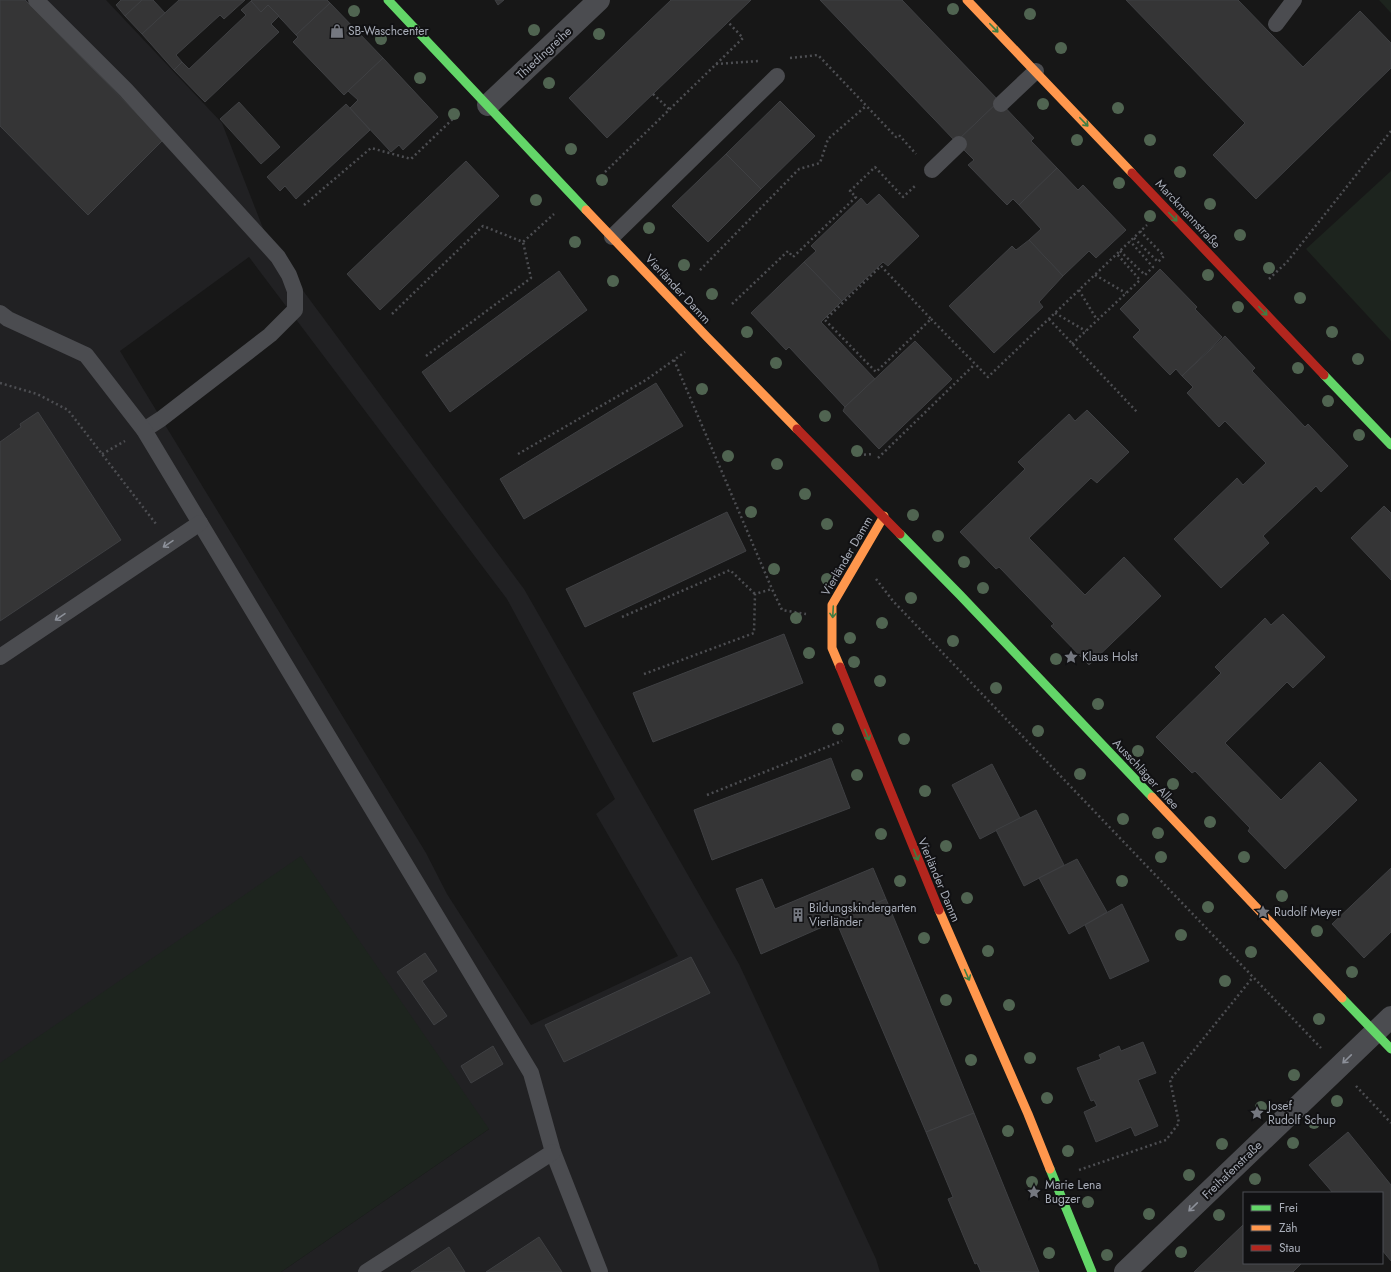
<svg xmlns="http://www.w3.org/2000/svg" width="1391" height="1272" font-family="Jost,sans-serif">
	<rect width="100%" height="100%" fill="#171717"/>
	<path fill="#212123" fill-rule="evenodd" d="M0,0H106L222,123L270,246L524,589L739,964L876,1259L880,1272H281L489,1129L0,1063ZM249,257L507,599L615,799L596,814L678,956L531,1025L447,894L426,853L120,351Z"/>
	<g fill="#1d241e">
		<polygon points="1379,0 1391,0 1391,13"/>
		<polygon points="1391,171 1391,341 1306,249"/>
		<polygon points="301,856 489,1129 281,1272 0,1272 0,1063"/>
	</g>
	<g fill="#353536" stroke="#3f4043">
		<polygon points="0,0 25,0 163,140 88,215 0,126"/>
		<polygon points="121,0 142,0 125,16 116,5"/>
		<polygon points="142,0 153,0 165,13 142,34 125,16"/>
		<polygon points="179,0 245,0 224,19 220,15 176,55 182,62 174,70 142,34"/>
		<polygon points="252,0 327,0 330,3 296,35 268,5 261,12 251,1"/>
		<polygon points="495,0 504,0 498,5"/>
		<polygon points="671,0 751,0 607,138 569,98"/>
		<polygon points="820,0 902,0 999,101 956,142"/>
		<polygon points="1126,0 1238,0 1303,67 1360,11 1391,43 1391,68 1256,199 1213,155 1245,123"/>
		<polygon points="251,1 261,12 268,5 279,16 271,24 279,32 205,102 174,70 182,62 189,69 246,15 241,10"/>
		<polygon points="330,3 383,58 344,95 293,42 298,37 296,35"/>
		<polygon points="383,58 438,117 403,150 399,145 391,152 350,108 358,100 348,91"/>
		<polygon points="780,101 815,136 761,189 726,154"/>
		<polygon points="999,101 1034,138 1031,141 1057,168 1019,205 1013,199 1007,205 968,165 974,160 956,142"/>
		<polygon points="239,102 280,147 261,164 220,119"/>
		<polygon points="346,104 370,130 296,199 285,186 280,191 267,177"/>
		<polygon points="726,154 761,189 708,242 672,206"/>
		<polygon points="466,161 499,196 380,310 347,274"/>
		<polygon points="1057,168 1078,190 1083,185 1126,230 1096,258 1089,251 1063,276 1029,240 1041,229 1019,205"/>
		<polygon points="879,194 919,236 888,266 883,262 842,301 804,262 816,251 811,246 861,198 867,205"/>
		<polygon points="1029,240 1063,276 1039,302 1043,307 994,353 949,306 1012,246 1016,250"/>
		<polygon points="804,262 842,301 821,322 875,379 845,407 789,347 786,350 751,313"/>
		<polygon points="1160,269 1197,307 1195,309 1222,337 1182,376 1176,369 1170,375 1133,337 1140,330 1120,309"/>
		<polygon points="559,271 587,310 450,412 422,372"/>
		<polygon points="1225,336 1255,368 1252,371 1305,427 1308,424 1348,466 1321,492 1316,486 1263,536 1269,543 1221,588 1174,539 1237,478 1243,485 1266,463 1225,421 1219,427 1187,393 1193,387 1182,376"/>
		<polygon points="915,341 952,379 879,449 843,411 845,407"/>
		<polygon points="656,383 683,426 524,519 500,479"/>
		<polygon points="1087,410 1129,452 1097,483 1091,478 1029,538 1085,595 1124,557 1161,596 1089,665 1051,626 1054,624 999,567 996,569 960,532 1025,469 1018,462 1069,414 1075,421"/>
		<polygon points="38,412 121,540 0,621 0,442 21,427 20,424"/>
		<polygon points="1384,506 1391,513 1391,580 1351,538"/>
		<polygon points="727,512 746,551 585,627 566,589"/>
		<polygon points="1283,614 1325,657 1293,688 1287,682 1225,743 1281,800 1320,762 1357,800 1285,869 1248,831 1250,828 1195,771 1192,773 1156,737 1221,673 1215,667 1265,618 1271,625"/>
		<polygon points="784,634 803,683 653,742 633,693"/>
		<polygon points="831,758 850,808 712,860 694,810"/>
		<polygon points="992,764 1020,818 980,839 952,785"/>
		<polygon points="1036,810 1064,865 1024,886 996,830"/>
		<polygon points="1077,859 1107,912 1069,934 1039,878"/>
		<polygon points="873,868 886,899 761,954 736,889 762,879 775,909"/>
		<polygon points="1391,868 1391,932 1364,958 1332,924"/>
		<polygon points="886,899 974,1113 926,1132 836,921"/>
		<polygon points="1122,904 1149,961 1110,979 1085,925"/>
		<polygon points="425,953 437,971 422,981 447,1016 434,1025 397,972"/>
		<polygon points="691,957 710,993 564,1062 545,1025"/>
		<polygon points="1143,1042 1156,1073 1138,1080 1158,1126 1135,1136 1131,1127 1096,1142 1084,1112 1097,1106 1094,1100 1091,1101 1077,1068 1101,1059 1099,1055 1119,1046 1121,1051"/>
		<polygon points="493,1046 503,1064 471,1083 461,1066"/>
		<polygon points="974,1113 1011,1204 1039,1272 981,1272 977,1263 975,1264 948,1199 953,1197 926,1132"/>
		<polygon points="1348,1132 1391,1185 1391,1261 1382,1250 1382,1193 1333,1193 1309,1165"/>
		<polygon points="1244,1224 1244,1263 1302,1263 1293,1272 1194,1272"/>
		<polygon points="539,1237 562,1272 486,1272"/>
		<polygon points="449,1247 465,1272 411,1272"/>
	</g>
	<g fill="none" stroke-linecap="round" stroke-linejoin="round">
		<g stroke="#4d4e52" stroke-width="2.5" stroke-dasharray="2 3" stroke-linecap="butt">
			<polyline points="790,58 818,55 896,137 899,135 916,154"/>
			<polyline points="716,64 759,61"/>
			<polyline points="653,94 669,109"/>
			<polyline points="605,172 743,38 728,22"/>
			<polyline points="304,205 371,148 411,159 459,113"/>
			<polyline points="1134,238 1158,262 1164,256 1140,231"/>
			<polyline points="1120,251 1145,275 1153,267 1130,241"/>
			<polygon points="881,266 931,319 876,372 825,320"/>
			<polyline points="700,270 799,169 820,163 828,139 866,106"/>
			<polyline points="1095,275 1126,293"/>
			<polyline points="1269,279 1287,262 1391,131"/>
			<polyline points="1079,290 1097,320"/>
			<polyline points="732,304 788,251 793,257 856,197 850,191 875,167 903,197 916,185"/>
			<polyline points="1055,313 1086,331"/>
			<polyline points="392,314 483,226 523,242 554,214"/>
			<polyline points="931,319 988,377 1147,225"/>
			<polyline points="1049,319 1137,412"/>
			<polyline points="1072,344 1140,280 1117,254"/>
			<polyline points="426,356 531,278 523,242"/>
			<polyline points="674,360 772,589"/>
			<polyline points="0,383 37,394 68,410 156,524"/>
			<polyline points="102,454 125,441"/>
			<polyline points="518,454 646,380 685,352"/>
			<polyline points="859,455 874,454"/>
			<polyline points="878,458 975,364"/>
			<polyline points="876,579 893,601 1321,1048"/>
			<polyline points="622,617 730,570 755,594"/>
			<polyline points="644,674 754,633 755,594 772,589 782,610 806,614"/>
			<polyline points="707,795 842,741"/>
			<polyline points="1356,1086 1391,1123"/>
			<polyline points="1079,1170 1166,1140 1179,1123 1170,1080 1253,977"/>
		</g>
		<g stroke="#4b4c50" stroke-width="16">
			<polyline points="36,0 126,90 278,257 289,275 295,291 295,310 270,335 161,419 144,430"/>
			<polyline points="1276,24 1294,0"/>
			<polyline points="1001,104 1036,71"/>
			<polyline points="932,170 959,144"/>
			<polyline points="612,237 777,76"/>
			<polyline points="0,313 8,319 86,355 144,430 531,1073 553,1152 600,1272"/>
			<polyline points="0,657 200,523"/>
			<polyline points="366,1272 553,1152"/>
		</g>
		<g stroke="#4b4c50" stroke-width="22">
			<polyline points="488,105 599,0"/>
			<polyline points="1125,1272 1391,1017"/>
		</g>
		<g stroke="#63d668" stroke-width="9">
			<polyline points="388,0 586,210"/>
			<polyline points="1324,375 1391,445"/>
			<polyline points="900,534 960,595 1152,797"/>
			<polyline points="1342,998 1391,1049"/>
			<polyline points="1050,1169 1092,1272"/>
		</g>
		<g stroke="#ff974d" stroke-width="9">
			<polyline points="967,0 1132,173"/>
			<polyline points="586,210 707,337 797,429"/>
			<polyline points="840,667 832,648 832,605 884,516"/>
			<polyline points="1152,797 1342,998"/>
			<polyline points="939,910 1028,1114 1050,1169"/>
		</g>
		<g stroke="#b3261e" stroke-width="9">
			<polyline points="1132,173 1324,375"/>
			<polyline points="797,429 900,534"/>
			<polyline points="840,667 939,910"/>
		</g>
	</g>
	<g fill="#506451">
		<circle cx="953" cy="9" r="6"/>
		<circle cx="354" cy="11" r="6"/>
		<circle cx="1030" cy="14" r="6"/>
		<circle cx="534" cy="30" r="6"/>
		<circle cx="599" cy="34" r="6"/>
		<circle cx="381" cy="39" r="6"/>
		<circle cx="1061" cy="48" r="6"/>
		<circle cx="420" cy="78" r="6"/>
		<circle cx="549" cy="83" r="6"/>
		<circle cx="1043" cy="104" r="6"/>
		<circle cx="1118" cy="108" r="6"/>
		<circle cx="454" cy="114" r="6"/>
		<circle cx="1077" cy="140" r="6"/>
		<circle cx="1150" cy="140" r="6"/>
		<circle cx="571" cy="149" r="6"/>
		<circle cx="1180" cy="172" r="6"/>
		<circle cx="602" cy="180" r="6"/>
		<circle cx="1119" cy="183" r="6"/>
		<circle cx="536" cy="200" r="6"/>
		<circle cx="1210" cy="204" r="6"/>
		<circle cx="1150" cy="216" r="6"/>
		<circle cx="649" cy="228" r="6"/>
		<circle cx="1240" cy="235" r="6"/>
		<circle cx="575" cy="242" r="6"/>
		<circle cx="684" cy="265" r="6"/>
		<circle cx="1269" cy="268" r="6"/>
		<circle cx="1208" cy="275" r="6"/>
		<circle cx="613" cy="281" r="6"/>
		<circle cx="712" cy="294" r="6"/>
		<circle cx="1300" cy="298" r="6"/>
		<circle cx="1238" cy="307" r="6"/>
		<circle cx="747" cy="332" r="6"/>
		<circle cx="1332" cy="332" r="6"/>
		<circle cx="1358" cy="359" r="6"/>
		<circle cx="776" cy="363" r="6"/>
		<circle cx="1298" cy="368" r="6"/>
		<circle cx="702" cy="389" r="6"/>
		<circle cx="1328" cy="401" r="6"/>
		<circle cx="825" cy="416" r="6"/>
		<circle cx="1359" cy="435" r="6"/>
		<circle cx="857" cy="451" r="6"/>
		<circle cx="728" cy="456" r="6"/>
		<circle cx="777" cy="464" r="6"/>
		<circle cx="805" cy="494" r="6"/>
		<circle cx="751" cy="512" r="6"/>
		<circle cx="913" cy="515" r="6"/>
		<circle cx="827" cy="524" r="6"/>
		<circle cx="938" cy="536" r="6"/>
		<circle cx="964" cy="562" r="6"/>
		<circle cx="774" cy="569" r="6"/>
		<circle cx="827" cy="579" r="6"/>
		<circle cx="983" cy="588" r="6"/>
		<circle cx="911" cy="598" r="6"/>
		<circle cx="796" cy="618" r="6"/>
		<circle cx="882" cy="623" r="6"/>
		<circle cx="850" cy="638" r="6"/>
		<circle cx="953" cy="641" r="6"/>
		<circle cx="809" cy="653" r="6"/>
		<circle cx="1056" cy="659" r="6"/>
		<circle cx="854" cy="662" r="6"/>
		<circle cx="880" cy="681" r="6"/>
		<circle cx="996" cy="688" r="6"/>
		<circle cx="1098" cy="704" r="6"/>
		<circle cx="838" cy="729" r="6"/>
		<circle cx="1038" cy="731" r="6"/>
		<circle cx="904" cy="739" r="6"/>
		<circle cx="1138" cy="751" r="6"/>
		<circle cx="1080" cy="774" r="6"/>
		<circle cx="857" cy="775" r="6"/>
		<circle cx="1173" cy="784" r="6"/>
		<circle cx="925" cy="791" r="6"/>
		<circle cx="1123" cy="819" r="6"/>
		<circle cx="1210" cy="822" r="6"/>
		<circle cx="1158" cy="833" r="6"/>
		<circle cx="881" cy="834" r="6"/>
		<circle cx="946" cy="846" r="6"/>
		<circle cx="1161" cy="857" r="6"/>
		<circle cx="1244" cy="857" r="6"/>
		<circle cx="900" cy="881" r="6"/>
		<circle cx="1122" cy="881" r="6"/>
		<circle cx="1282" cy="896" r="6"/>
		<circle cx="967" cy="898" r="6"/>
		<circle cx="1208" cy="907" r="6"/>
		<circle cx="1317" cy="931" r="6"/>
		<circle cx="1181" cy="935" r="6"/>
		<circle cx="924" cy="938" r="6"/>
		<circle cx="988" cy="951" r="6"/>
		<circle cx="1251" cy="952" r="6"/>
		<circle cx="1352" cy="972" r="6"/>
		<circle cx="1225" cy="981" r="6"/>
		<circle cx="946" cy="1000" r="6"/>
		<circle cx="1009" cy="1005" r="6"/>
		<circle cx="1319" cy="1019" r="6"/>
		<circle cx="1030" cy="1058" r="6"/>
		<circle cx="971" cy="1060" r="6"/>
		<circle cx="1294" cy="1075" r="6"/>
		<circle cx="1047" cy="1098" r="6"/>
		<circle cx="1337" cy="1101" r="6"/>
		<circle cx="1261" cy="1107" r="6"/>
		<circle cx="1314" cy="1123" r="6"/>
		<circle cx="1008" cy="1131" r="6"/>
		<circle cx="1293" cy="1143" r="6"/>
		<circle cx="1222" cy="1144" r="6"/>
		<circle cx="1068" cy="1151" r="6"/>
		<circle cx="1189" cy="1175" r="6"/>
		<circle cx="1255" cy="1179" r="6"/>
		<circle cx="1032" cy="1182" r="6"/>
		<circle cx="1088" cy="1202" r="6"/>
		<circle cx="1149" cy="1214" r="6"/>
		<circle cx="1219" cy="1215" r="6"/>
		<circle cx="1181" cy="1252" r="6"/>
		<circle cx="1049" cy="1253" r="6"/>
		<circle cx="1107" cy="1255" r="6"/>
	</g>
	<defs><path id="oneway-shaft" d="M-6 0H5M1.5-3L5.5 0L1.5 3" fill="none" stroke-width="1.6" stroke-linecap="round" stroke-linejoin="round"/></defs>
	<g stroke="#3e7d42">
		<use href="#oneway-shaft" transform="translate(994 28) rotate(46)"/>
		<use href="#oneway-shaft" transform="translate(1084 122) rotate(46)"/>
		<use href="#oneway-shaft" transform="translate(1173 217) rotate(46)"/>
		<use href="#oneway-shaft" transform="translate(1263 311) rotate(46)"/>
		<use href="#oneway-shaft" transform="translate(833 612) rotate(93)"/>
		<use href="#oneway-shaft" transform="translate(867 735) rotate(68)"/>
		<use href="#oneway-shaft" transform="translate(916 855) rotate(68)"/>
		<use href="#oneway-shaft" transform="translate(967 975) rotate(66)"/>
	</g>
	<g stroke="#8c9099">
		<use href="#oneway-shaft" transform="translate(168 544) rotate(146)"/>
		<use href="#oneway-shaft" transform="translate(60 617) rotate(146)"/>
		<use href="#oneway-shaft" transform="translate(1347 1059) rotate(136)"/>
		<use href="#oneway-shaft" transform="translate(1193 1207) rotate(136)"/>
	</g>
	<defs>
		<symbol id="shop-bare" viewBox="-9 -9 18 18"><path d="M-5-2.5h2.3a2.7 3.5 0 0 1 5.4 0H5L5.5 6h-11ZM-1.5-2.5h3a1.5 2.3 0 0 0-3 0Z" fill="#757880" stroke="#111113" stroke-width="2.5" paint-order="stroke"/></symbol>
		<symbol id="sight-bare" viewBox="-9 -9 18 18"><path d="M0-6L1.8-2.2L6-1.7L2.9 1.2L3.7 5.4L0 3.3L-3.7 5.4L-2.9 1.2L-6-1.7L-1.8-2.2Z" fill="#757880" stroke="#111113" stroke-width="2.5" paint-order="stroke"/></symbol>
		<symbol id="building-bare" viewBox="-9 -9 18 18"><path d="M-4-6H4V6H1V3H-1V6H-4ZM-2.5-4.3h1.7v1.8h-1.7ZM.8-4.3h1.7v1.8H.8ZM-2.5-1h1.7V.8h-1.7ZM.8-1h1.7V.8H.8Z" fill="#757880" stroke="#111113" stroke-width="2.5" paint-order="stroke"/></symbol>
	</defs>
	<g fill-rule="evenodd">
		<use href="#shop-bare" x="327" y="21" width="20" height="20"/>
		<use href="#sight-bare" x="1061" y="647" width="20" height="20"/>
		<use href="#sight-bare" x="1253" y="902" width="20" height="20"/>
		<use href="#building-bare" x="788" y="905" width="20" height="20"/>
		<use href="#sight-bare" x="1247" y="1103" width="20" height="20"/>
		<use href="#sight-bare" x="1024" y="1182" width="20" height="20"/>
	</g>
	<g text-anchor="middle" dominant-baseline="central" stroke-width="4" stroke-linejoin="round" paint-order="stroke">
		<g font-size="12" fill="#a8adb8" stroke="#111113" text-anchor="start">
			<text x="348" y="31">SB-Waschcenter</text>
			<text x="1082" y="657">Klaus Holst</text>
			<text x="809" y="908">Bildungskindergarten<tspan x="809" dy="14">Vierländer</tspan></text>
			<text x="1274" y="912">Rudolf Meyer</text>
			<text x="1268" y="1106">Josef<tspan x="1268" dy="14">Rudolf Schup</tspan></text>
			<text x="1045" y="1185">Marie Lena<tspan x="1045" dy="14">Bugzer</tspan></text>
		</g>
		<g font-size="12" fill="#a8adb8" stroke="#111113">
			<text transform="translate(544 53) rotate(-43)">Thiedingreihe</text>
			<text transform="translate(1188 214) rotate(47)">Marckmannstraße</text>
			<text transform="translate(678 289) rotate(47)">Vierländer Damm</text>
			<text transform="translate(847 556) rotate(-60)">Vierländer Damm</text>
			<text transform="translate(1146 774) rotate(47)">Ausschläger Allee</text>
			<text transform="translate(939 880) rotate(67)">Vierländer Damm</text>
			<text transform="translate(1232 1170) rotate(-44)">Freihafenstraße</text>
		</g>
	</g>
	<rect x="1243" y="1192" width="140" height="72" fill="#111113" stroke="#4d4f55"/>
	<rect x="1251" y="1205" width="20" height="6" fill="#63d668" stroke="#4d4f55"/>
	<text x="1279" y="1212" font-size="12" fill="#a8adb8">Frei</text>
	<rect x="1251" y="1225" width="20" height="6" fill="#ff974d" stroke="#4d4f55"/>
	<text x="1279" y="1232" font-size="12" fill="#a8adb8">Zäh</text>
	<rect x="1251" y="1245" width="20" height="6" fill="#b3261e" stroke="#4d4f55"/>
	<text x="1279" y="1252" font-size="12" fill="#a8adb8">Stau</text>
</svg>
